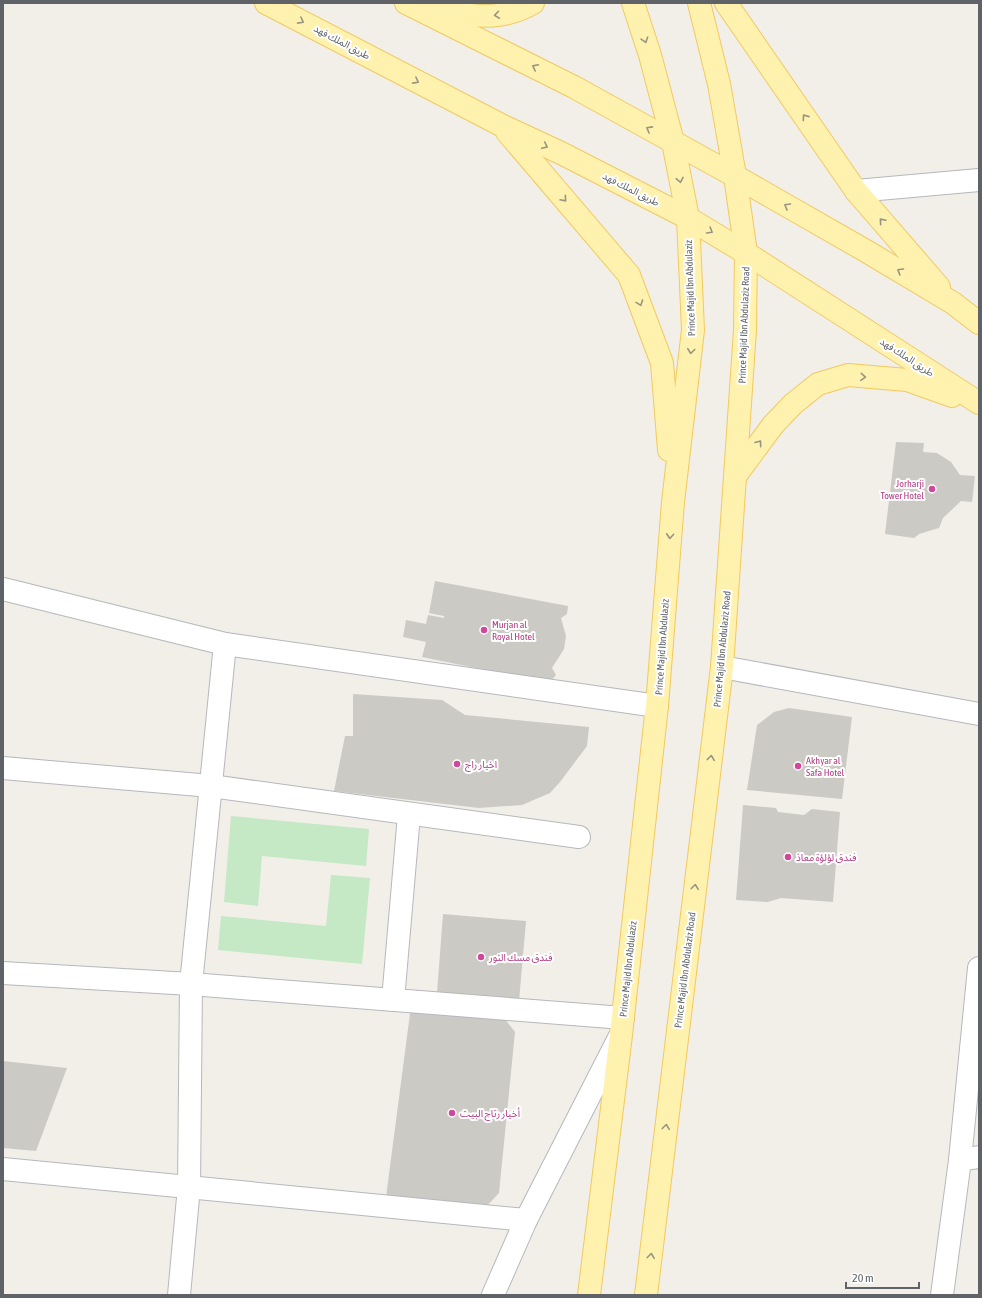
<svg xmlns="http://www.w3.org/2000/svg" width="982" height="1298" font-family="'Asap Condensed','Noto Sans Arabic',sans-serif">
	<rect width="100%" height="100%" fill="#f1efe8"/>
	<g fill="#c5e8c5">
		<polygon points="231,816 369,829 366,866 262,856 258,906 224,902"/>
		<polygon points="331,875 370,878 362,964 218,950 221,916 326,926"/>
	</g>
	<g fill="#cccac5">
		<polygon points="896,442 924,443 923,452 937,453 951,462 960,475 975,476 972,502 961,501 943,518 939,528 919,534 914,538 885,534"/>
		<polygon points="435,581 568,606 567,614 561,618 566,636 564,649 552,668 556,675 549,683 422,657 426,642 403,637 406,620 426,624 428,615 444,618 444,616 429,613"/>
		<polygon points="353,694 442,700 465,715 589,727 587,746 560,782 550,793 522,805 479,808 334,791 345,736 353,736"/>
		<polygon points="789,708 852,717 842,799 747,790 757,725 774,712"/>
		<polygon points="743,805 776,808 778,812 804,815 812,809 840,812 833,902 781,898 768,902 736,900"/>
		<polygon points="443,914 526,921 519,1001 437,993"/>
		<polygon points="411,1006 504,1018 515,1032 499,1193 483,1210 386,1197"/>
		<polygon points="3,1061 67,1068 36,1151 3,1148"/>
	</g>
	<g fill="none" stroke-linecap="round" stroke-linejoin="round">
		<defs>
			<g id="minor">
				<polyline points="856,191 979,180"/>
				<polyline points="3,589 225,644 657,706"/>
				<polyline points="722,667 979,714"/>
				<polyline points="3,768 211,786 579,837"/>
				<polyline points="3,973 191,984 623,1018"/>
				<polyline points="393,1000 409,815"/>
				<polyline points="960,1160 979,1157"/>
				<polyline points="3,1169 526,1220"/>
				<polyline points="179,1295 189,1187 191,984 225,644"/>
				<polyline points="493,1295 526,1220 620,1036"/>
				<polyline points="942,1295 960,1160 979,968"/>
			</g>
			<g id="major">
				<polyline points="266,3 503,126 561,153 688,218 746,253 979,403"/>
				<polyline points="406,3 574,87 735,176 866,251 953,303 979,323"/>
				<polyline points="726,3 856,191 939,287"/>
				<path d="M430,9C468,14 497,24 533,3"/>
				<polyline points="507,132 629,275 662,363 669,450"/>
				<polyline points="736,475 773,425 793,404 818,384 848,375 907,380 952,396"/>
				<polyline points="589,1295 621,1035 657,706 673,502 693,330 688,218 673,142 650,55 633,3"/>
				<polyline points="646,1295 722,667 745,330 746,253 735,176 719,84 699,3"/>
			</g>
		</defs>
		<use href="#minor" stroke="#b5b8bc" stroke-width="24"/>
		<use href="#major" stroke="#f2c960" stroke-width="24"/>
		<use href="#minor" stroke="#fff" stroke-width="22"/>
		<use href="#major" stroke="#fff2af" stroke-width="22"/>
	</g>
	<defs><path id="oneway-chevron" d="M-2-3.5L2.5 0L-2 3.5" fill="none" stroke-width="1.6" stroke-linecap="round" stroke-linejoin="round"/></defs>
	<g stroke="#979581">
		<use href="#oneway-chevron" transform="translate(497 15) rotate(172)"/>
		<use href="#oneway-chevron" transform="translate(301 21) rotate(28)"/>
		<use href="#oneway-chevron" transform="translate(645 40) rotate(72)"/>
		<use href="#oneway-chevron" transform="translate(535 67) rotate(-153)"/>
		<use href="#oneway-chevron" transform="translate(416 81) rotate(28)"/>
		<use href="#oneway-chevron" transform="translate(805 117) rotate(-125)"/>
		<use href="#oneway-chevron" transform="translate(649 129) rotate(-151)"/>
		<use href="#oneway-chevron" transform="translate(545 146) rotate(25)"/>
		<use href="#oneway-chevron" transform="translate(680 180) rotate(79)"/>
		<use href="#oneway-chevron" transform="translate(564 199) rotate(49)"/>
		<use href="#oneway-chevron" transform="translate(787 206) rotate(-150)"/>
		<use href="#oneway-chevron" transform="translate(882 221) rotate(-131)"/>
		<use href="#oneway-chevron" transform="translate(710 231) rotate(31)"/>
		<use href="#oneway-chevron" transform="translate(900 271) rotate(-149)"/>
		<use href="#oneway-chevron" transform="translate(640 303) rotate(70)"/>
		<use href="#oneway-chevron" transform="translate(691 351) rotate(97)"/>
		<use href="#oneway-chevron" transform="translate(863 377) rotate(4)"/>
		<use href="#oneway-chevron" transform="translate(759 443) rotate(-54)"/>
		<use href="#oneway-chevron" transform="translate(670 536) rotate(94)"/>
		<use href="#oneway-chevron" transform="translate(711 758) rotate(-83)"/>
		<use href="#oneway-chevron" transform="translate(695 887) rotate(-83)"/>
		<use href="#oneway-chevron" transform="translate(666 1127) rotate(-83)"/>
		<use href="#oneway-chevron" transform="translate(651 1256) rotate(-83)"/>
	</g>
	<g fill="#d1479c" stroke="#fff" stroke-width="1.5">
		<circle cx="932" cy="489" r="4"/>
		<circle cx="484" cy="630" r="4"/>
		<circle cx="457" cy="764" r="4"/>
		<circle cx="798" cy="766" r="4"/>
		<circle cx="788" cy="857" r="4"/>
		<circle cx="481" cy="957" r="4"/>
		<circle cx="452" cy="1113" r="4"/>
	</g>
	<g text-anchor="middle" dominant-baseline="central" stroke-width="4" stroke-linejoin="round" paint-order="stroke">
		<g font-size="10" fill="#5f6368" stroke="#fff">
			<text transform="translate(342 42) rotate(28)">طريق الملك فهد</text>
			<text transform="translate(631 189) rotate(27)">طريق الملك فهد</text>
			<text transform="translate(690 288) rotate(-92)">Prince Majid Ibn Abdulaziz</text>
			<text transform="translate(744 325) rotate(-88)">Prince Majid Ibn Abdulaziz Road</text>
			<text transform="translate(907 357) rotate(33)">طريق الملك فهد</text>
			<text transform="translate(662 647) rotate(-86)">Prince Majid Ibn Abdulaziz</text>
			<text transform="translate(722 649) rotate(-85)">Prince Majid Ibn Abdulaziz Road</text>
			<text transform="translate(628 969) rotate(-84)">Prince Majid Ibn Abdulaziz</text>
			<text transform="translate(685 970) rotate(-83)">Prince Majid Ibn Abdulaziz Road</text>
		</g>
		<g font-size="10" fill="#b23c85" stroke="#fff" text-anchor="start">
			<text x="924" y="483" text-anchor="end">Jorharji<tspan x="924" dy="12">Tower Hotel</tspan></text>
			<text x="492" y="624">Murjan al<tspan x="492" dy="12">Royal Hotel</tspan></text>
			<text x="806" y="760">Akhyar al<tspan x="806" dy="12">Safa Hotel</tspan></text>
			<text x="465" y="764">اخيار راج</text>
			<text x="796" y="857">فندق لؤلؤة معاذ</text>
			<text x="489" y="957">فندق مسك النور</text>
			<text x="460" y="1113">أخيار رتاج البيت</text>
		</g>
	</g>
	<rect width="982" height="1298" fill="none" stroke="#5f6368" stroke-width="8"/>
	<path d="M846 1282v6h73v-6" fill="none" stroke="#5f6368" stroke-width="2"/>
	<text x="852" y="1282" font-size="12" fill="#5f6368" stroke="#ffffff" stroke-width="3" paint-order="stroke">20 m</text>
</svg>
